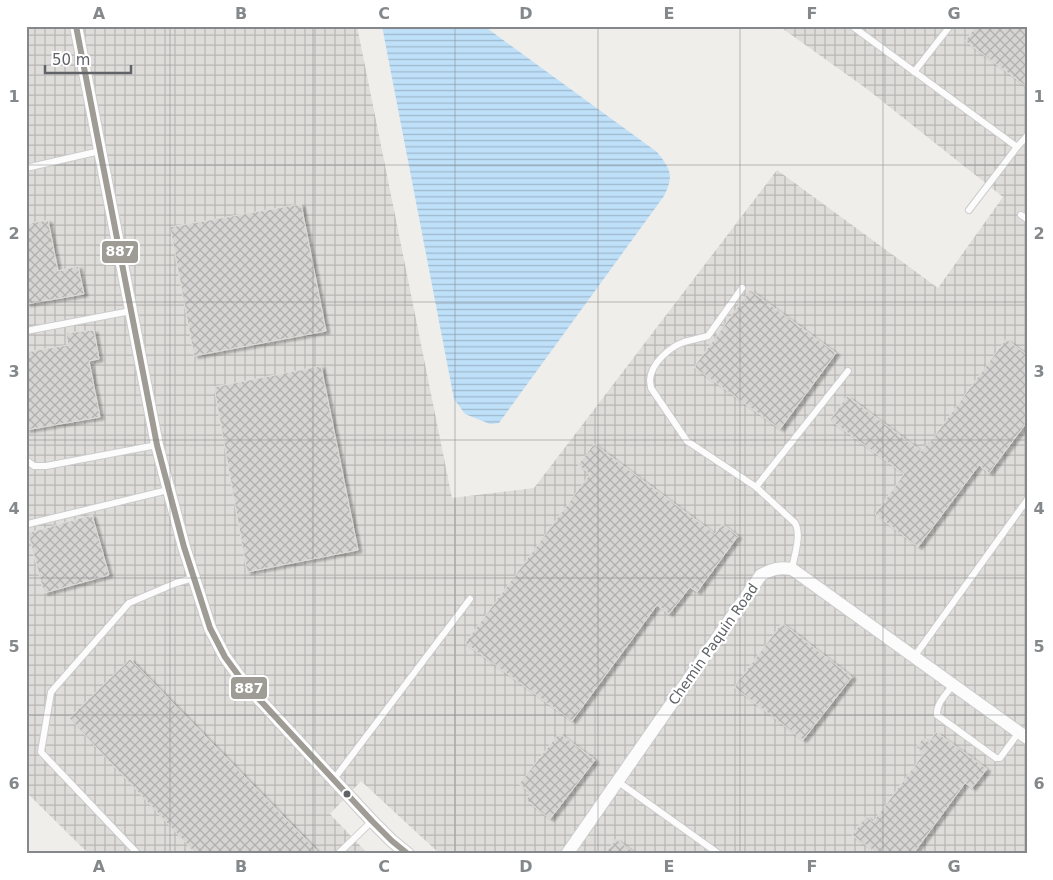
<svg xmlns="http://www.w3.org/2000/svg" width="1053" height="880" font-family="'DejaVu Sans',sans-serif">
	<defs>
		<pattern id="industrial-grid" width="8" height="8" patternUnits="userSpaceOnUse" patternTransform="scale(1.25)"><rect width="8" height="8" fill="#dfddda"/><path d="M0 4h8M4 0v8" fill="none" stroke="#b8b7b5"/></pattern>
		<pattern id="water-rules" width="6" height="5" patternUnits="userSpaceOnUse" patternTransform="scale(1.25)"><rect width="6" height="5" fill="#bfe0f9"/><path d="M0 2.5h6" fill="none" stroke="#9eb9cd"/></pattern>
		<pattern id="building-cross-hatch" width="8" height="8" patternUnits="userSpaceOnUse" patternTransform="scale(1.25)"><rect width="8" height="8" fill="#d6d5d3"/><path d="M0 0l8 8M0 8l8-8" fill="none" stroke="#b1b0af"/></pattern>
		<filter id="shadow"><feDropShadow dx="4" dy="2.5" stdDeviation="1" flood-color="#0004"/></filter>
	</defs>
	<rect width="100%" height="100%" fill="#efeeea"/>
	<polygon fill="url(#industrial-grid)" points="26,26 357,26 452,498 534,488 777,170 938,288 1003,197 867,89 779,26 1027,26 1027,854 440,854 361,781 330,814 368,854 89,854 26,792"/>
	<path fill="url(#water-rules)" d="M382,26H484L657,152C671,170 674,175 664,196L499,423L490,424L465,414L454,399Z"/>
	<g fill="url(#building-cross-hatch)" stroke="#deddd9" filter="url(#shadow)">
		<polygon points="976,26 1027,26 1027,87 965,41"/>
		<polygon points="301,204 326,331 194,356 170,227"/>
		<polygon points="48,220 58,271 78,266 84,294 26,304 26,224"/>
		<polygon points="750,290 836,353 780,429 694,367"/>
		<polygon points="94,330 99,359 89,361 100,417 26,430 26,352 68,345 66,333"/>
		<polygon points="1006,339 1027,355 1027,422 989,473 979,465 918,547 875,514 904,474 830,420 847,396 921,451 929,441 930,442"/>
		<polygon points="321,366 358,550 247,572 214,387"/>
		<polygon points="594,444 715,534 722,524 738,536 697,592 690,587 669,614 657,605 572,721 465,643 590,474 578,465"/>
		<polygon points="92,515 109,575 44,593 28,533"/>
		<polygon points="782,623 852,677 803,740 734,687"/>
		<polygon points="130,659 320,854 196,854 69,718"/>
		<polygon points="936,732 987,769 972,788 965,783 913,854 878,854 852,835 866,816 873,822 924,753 916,747 923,738 929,742"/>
		<polygon points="559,733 595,760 550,819 526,800 531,793 519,784"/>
		<polygon points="616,839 636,854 605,854"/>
	</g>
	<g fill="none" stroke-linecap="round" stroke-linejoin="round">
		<defs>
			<g id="service">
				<polyline points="852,26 1017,147"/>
				<polyline points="914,72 950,26"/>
				<polyline points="26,168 100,151"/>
				<polyline points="969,210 1017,147 1027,136"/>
				<polyline points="1021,215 1027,219"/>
				<path d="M742,288L708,336C700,338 692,340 684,342C670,347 651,363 650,380C650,383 651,385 651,388L687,441L756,487L795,523C802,535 794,556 792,569"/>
				<polyline points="26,331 131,311"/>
				<polyline points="26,460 34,466 46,466 157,445"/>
				<polyline points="756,487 848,371"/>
				<polyline points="28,524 168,490"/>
				<polyline points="914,657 1027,500"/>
				<path d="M953,685C946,694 936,704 937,715L996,758H1000L1019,732"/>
				<polyline points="334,779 470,599"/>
				<polyline points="617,781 719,854"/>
				<polyline points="138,854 41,752 51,692 129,603 176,583 193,578"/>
				<polyline points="338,854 372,821"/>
			</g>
			<g id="minor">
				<polyline points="76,26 157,445 184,547 210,628 225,657 244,683 372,821 392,841 408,854"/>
				<path d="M567,854L761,575C772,569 779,567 792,569L1027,738"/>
			</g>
		</defs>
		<use href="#service" stroke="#cbcccc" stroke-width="8"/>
		<use href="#minor" stroke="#cbcccc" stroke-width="14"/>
		<use href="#service" stroke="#fdfcfc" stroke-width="6"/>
		<use href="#minor" stroke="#fdfcfc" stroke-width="12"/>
		<defs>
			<polyline id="bus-1" points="76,26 157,445 184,547 210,628 225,657 244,683 372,821 392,841 408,854"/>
		</defs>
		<use href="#bus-1" stroke="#fff" stroke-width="10"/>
		<use href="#bus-1" stroke="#9f9b95" stroke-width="6"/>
	</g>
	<path fill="none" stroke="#84888a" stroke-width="1" stroke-opacity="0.55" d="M170,26V854M313,26V854M455,26V854M598,26V854M740,26V854M883,26V854M26,165H1027M26,302H1027M26,440H1027M26,578H1027M26,715H1027"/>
	<circle fill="#5f6368" stroke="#fff" stroke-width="2" cx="347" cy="794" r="4.5"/>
	<g text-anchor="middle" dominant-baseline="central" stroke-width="4.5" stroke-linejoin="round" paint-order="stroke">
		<g font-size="14" fill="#5f6368" stroke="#fff">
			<text transform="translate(713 644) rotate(-55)">Chemin Paquin Road</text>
		</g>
	</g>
	<g stroke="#fff" stroke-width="2">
		<rect x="101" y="240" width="38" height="24" rx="5" fill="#9f9b95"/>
		<rect x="230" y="676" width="38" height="24" rx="5" fill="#9f9b95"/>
	</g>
	<g font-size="14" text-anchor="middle" font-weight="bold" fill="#fff">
		<text x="120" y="256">887</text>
		<text x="249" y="693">887</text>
	</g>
	<rect width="1053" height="880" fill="none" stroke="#ffffff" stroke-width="55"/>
	<path d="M45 65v8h86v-8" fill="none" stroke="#5f6368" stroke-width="2.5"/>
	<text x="52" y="65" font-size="15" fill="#5f6368" stroke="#ffffff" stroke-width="4" paint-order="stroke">50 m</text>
	<rect x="28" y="28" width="998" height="824" fill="none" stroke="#84888a" stroke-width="2"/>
	<g font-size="16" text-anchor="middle" font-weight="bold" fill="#84888a">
		<text x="99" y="19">A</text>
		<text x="241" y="19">B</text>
		<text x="384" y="19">C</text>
		<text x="526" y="19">D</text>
		<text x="669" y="19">E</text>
		<text x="812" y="19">F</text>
		<text x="954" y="19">G</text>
		<text x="14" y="102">1</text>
		<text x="1039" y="102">1</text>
		<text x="14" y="239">2</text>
		<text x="1039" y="239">2</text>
		<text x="14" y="377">3</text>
		<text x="1039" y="377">3</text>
		<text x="14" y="514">4</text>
		<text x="1039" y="514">4</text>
		<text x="14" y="652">5</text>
		<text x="1039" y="652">5</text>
		<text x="14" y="789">6</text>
		<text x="1039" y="789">6</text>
		<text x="99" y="872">A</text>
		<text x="241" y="872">B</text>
		<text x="384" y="872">C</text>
		<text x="526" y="872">D</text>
		<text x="669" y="872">E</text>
		<text x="812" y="872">F</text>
		<text x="954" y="872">G</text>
	</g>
</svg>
